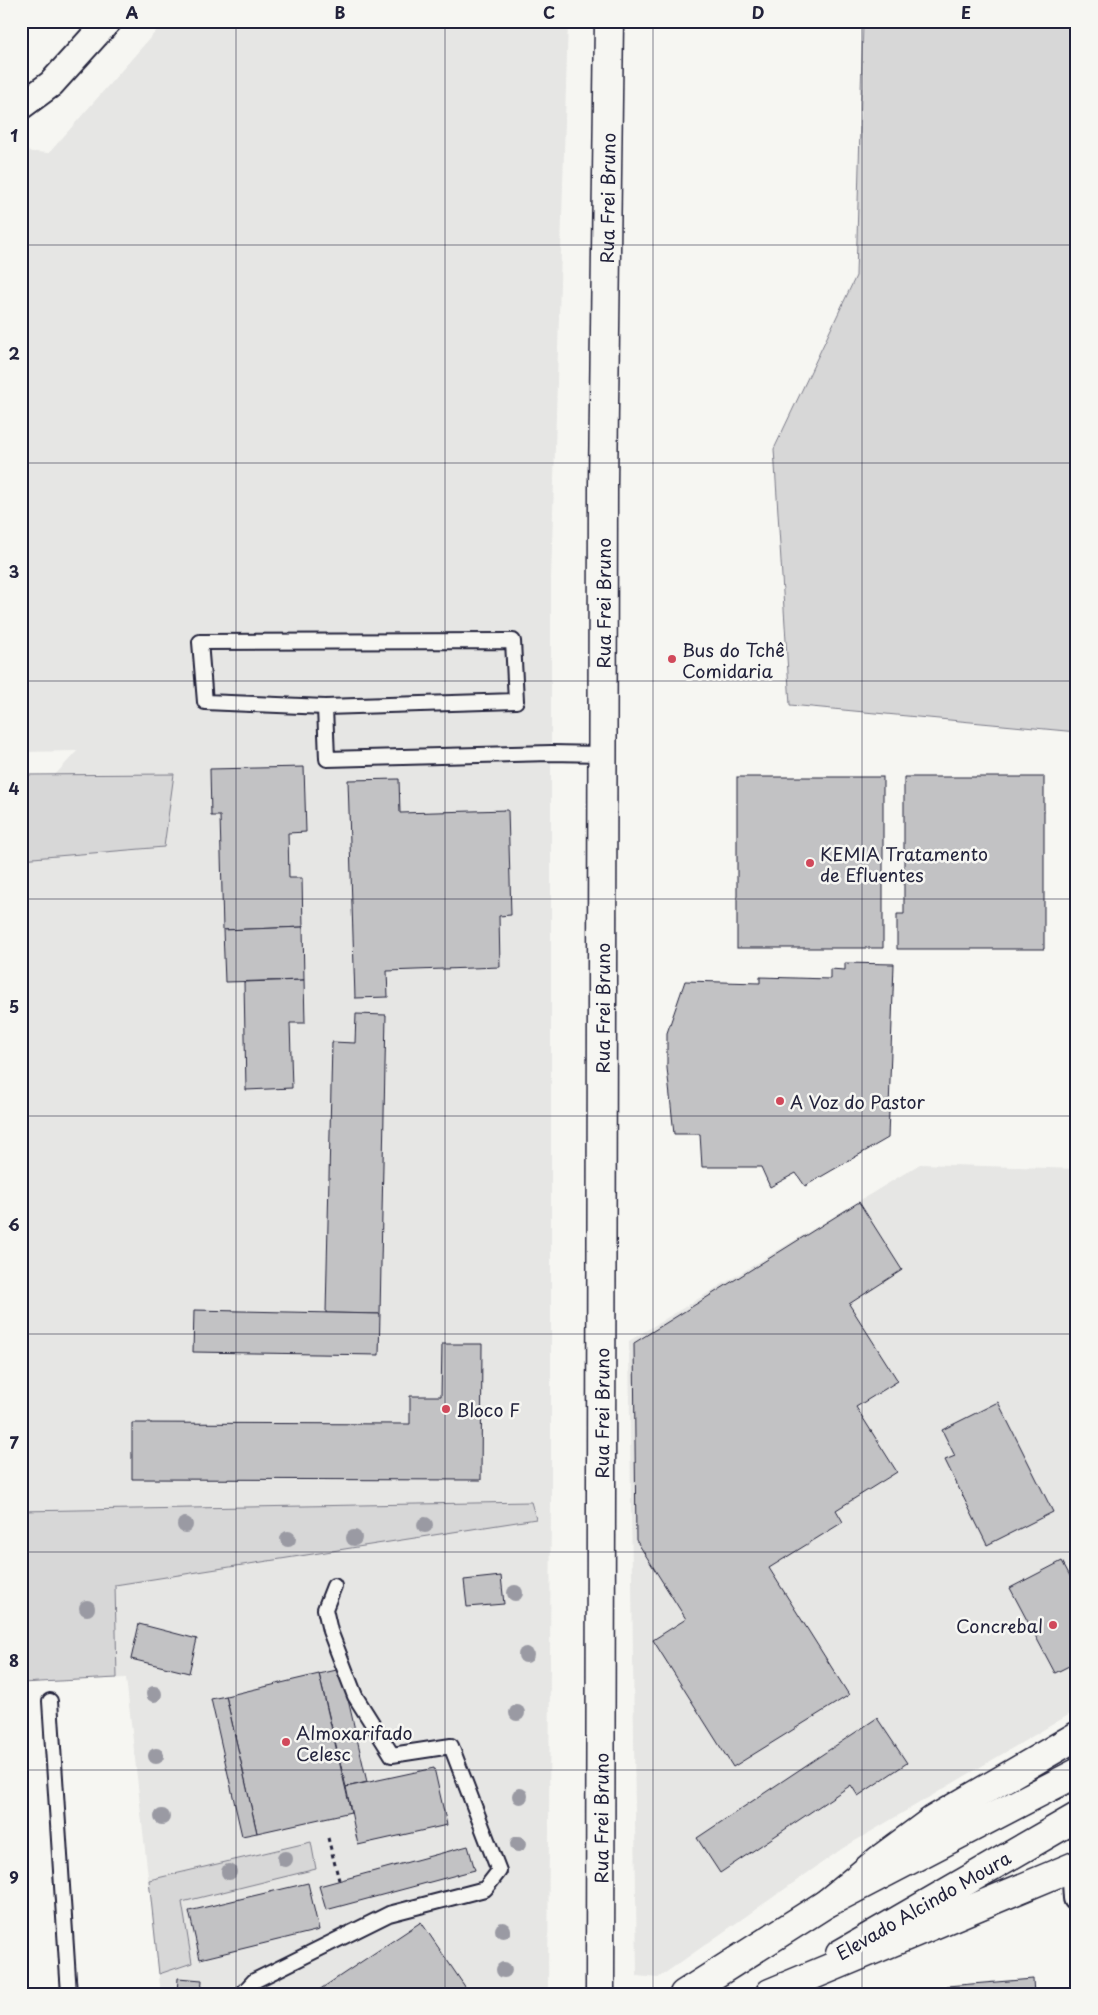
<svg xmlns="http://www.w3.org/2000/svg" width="1098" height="2015" font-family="'Playpen Sans',sans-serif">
	<rect width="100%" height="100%" fill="#f6f6f2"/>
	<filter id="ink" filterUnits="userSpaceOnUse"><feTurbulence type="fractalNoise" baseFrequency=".02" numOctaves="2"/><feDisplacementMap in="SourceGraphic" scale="10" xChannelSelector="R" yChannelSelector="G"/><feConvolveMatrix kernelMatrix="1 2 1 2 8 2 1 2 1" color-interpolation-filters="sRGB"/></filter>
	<g filter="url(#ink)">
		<g fill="#e6e6e4">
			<polygon points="165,21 568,21 551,579 551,1496 548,1994 161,1994 126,1678 21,1683 21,812 77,751 21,752 21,151 49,153"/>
			<polygon points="920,1164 1077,1169 1077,1710 843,1848 658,1978 637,1976 629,1341"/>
		</g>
		<g fill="#d7d7d7" stroke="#7c7c89">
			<polygon points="863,21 1077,21 1077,732 790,705 774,449 856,276"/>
			<polygon points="174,774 164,847 21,859 21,775"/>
			<polygon points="531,1502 536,1519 115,1585 117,1678 21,1683 21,1511"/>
			<polygon points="311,1842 316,1869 182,1902 192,1963 159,1974 149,1880"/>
		</g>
		<g fill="#c2c2c4" stroke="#22223b">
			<polygon points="304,767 306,832 288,833 289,878 302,878 303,927 223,930 220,816 211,816 210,769"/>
			<rect x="737" y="777" width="146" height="171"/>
			<polygon points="904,777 1044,777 1044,949 897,949 897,914 904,914"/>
			<polygon points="399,779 400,813 508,810 511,915 499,916 500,967 387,971 388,997 355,998 348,780"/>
			<polygon points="303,927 304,980 225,982 223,930"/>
			<polygon points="845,963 894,964 888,1138 805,1186 796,1173 770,1187 761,1167 702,1167 700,1134 674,1134 667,1068 667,1033 685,981 760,983 760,977 830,979 830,969 845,970"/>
			<polygon points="304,980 305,1023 290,1023 292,1088 246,1090 244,982"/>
			<polygon points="356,1014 386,1015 380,1314 326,1313 332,1042 355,1043"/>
			<polygon points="859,1202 902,1270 849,1304 898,1381 856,1407 897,1472 836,1510 843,1522 769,1568 849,1695 733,1767 653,1640 686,1619 636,1540 634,1343"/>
			<polygon points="194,1310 380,1314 379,1355 193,1352"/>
			<polygon points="442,1344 482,1344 481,1480 132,1479 132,1423 410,1424 410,1396 441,1396"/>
			<polygon points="998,1402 1053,1512 987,1545 945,1460 955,1456 942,1430"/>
			<polygon points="1062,1561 1077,1589 1077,1662 1055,1673 1010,1588"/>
			<polygon points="501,1576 504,1604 467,1607 464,1580"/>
			<polygon points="139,1624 197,1639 189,1673 131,1659"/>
			<polygon points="341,1669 367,1782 346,1787 319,1674"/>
			<polygon points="319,1674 351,1812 257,1833 226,1696"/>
			<polygon points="226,1696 257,1833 242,1836 211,1699"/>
			<polygon points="877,1718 907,1763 858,1796 851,1785 720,1873 697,1838"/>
			<polygon points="434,1768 447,1825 358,1845 346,1787"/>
			<polygon points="468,1846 475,1870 326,1910 319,1886"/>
			<polygon points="308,1883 319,1930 200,1959 189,1911"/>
			<polygon points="421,1922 468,1991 464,1994 313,1994"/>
			<polygon points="178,1978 202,1980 201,1994 177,1994"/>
			<polygon points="1033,1979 1034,1994 947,1994 947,1986"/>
		</g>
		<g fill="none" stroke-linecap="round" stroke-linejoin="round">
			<defs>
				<g id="service">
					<polygon points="513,641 516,701 325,707 205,702 200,642"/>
					<polyline points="325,707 327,759 551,753 603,754"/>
					<polyline points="50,1701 69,1994"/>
					<polyline points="242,1994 254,1981 389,1914 485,1889 499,1871 451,1746 392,1755 355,1696 330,1631 325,1609 334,1586"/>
				</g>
				<g id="minor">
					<polyline points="21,106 51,84 108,21"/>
					<polyline points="1075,1866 1077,1898"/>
				</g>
				<g id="tertiary">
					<path id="s1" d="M600,1994L603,484L609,21"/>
				</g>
				<g id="secondary">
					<polyline points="840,1954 1077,1817"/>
					<polyline points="684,1994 827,1903 1077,1773"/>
				</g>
				<g id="trunk">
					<polyline points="827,1903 879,1860 933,1820 1077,1736"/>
					<polyline points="770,1993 1077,1865"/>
				</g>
			</defs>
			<use href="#service" stroke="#22223b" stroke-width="18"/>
			<use href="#minor" stroke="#22223b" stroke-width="30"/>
			<use href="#tertiary" stroke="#22223b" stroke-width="31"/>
			<use href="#secondary" stroke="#22223b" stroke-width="31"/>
			<use href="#trunk" stroke="#22223b" stroke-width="31"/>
			<polyline stroke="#22223b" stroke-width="3" stroke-dasharray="4 4" stroke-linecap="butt" points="328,1838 339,1880"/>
			<use href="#service" stroke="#f6f6f2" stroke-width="14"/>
			<use href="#minor" stroke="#f6f6f2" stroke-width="26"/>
			<use href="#tertiary" stroke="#f6f6f2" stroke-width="28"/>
			<use href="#secondary" stroke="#f6f6f2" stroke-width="28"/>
			<use href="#trunk" stroke="#f6f6f2" stroke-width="28"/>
		</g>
		<g fill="#9a9aa3">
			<circle cx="185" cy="1525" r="8"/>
			<circle cx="425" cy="1525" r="8"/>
			<circle cx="354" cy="1538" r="8"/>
			<circle cx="288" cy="1539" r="8"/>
			<circle cx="515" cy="1593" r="8"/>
			<circle cx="87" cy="1608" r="8"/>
			<circle cx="526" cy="1655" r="8"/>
			<circle cx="154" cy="1694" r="8"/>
			<circle cx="517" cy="1713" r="8"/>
			<circle cx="156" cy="1756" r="8"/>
			<circle cx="520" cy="1796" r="8"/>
			<circle cx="162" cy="1817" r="8"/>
			<circle cx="518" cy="1844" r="8"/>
			<circle cx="285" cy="1859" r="8"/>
			<circle cx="229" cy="1872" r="8"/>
			<circle cx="503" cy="1930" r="8"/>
			<circle cx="504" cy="1970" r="8"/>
		</g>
	</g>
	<path fill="none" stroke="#22223b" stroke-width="1" stroke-opacity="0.55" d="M236,21V1994M445,21V1994M653,21V1994M862,21V1994M21,245H1077M21,463H1077M21,681H1077M21,899H1077M21,1116H1077M21,1334H1077M21,1552H1077M21,1770H1077"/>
	<g fill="#d1495b" stroke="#f6f6f2" stroke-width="2">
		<circle cx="672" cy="659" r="5"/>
		<circle cx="810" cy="863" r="5"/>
		<circle cx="780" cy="1101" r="5"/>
		<circle cx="446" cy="1409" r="5"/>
		<circle cx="1053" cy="1625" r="5"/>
		<circle cx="286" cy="1742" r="5"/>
	</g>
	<g text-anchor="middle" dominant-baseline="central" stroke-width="5" stroke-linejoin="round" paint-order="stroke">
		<g font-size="18" fill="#22223b" stroke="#f6f6f2">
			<text stroke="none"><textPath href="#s1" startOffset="1796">Rua Frei Bruno</textPath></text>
			<text stroke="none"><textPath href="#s1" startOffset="1391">Rua Frei Bruno</textPath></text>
			<text stroke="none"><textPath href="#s1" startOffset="986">Rua Frei Bruno</textPath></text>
			<text stroke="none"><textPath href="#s1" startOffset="581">Rua Frei Bruno</textPath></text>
			<text stroke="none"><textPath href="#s1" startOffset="176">Rua Frei Bruno</textPath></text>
			<text transform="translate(923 1905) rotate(-30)">Elevado Alcindo Moura</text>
		</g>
		<g font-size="18" fill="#22223b" stroke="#f6f6f2" text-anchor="start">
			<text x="682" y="649">Bus do Tchê<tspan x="682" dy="21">Comidaria</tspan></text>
			<text x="820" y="853">KEMIA Tratamento<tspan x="820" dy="21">de Efluentes</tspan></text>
			<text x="790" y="1101">A Voz do Pastor</text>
			<text x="456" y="1409">Bloco F</text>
			<text x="1043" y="1625" text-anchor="end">Concrebal</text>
			<text x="296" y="1732">Almoxarifado<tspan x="296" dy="21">Celesc</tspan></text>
		</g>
	</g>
	<rect width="1098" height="2015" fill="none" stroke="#f6f6f2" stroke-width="55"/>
	<rect x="28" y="28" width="1042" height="1960" fill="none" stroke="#22223b" stroke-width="2"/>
	<g font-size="16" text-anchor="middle" font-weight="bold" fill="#22223b">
		<text x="132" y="19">A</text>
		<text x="340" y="19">B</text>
		<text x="549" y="19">C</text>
		<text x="758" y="19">D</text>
		<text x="966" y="19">E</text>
		<text x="14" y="142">1</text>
		<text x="14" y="360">2</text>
		<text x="14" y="578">3</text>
		<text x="14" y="795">4</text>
		<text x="14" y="1013">5</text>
		<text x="14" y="1231">6</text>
		<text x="14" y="1449">7</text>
		<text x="14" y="1667">8</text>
		<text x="14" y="1884">9</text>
	</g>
</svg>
